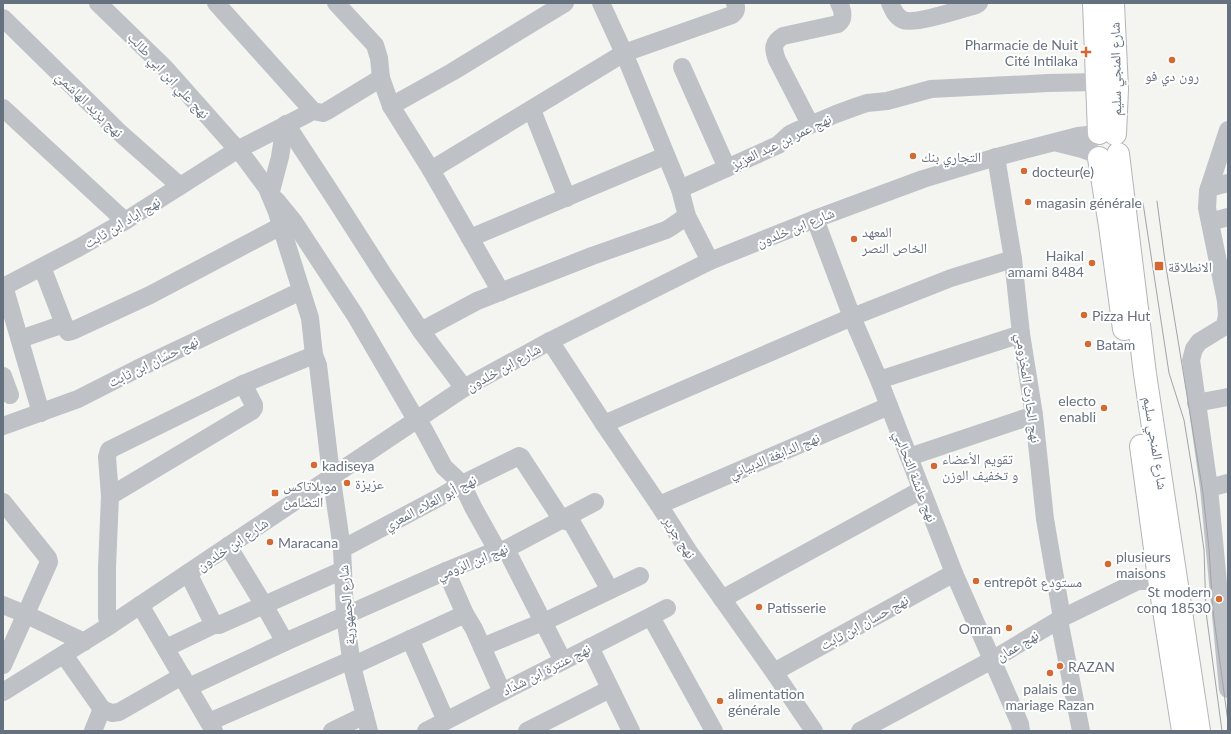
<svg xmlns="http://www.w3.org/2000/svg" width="1231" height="734" font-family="Lato,'Noto Naskh Arabic',sans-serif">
	<rect width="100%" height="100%" fill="#f4f4f1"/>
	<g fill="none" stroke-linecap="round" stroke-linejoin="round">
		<defs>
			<g id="major">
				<polyline points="1094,3 1099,133"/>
				<polyline points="1113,3 1117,89 1115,134"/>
				<polyline points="1118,154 1145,374 1199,731"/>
				<polyline points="1099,158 1110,226 1124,329"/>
				<polyline points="1141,446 1160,585 1183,731"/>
			</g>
		</defs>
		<use href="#major" stroke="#b2b5b9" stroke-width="24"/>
		<g stroke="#bec1c5" stroke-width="18">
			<polyline points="98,3 165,68 244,157 267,188 277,212 281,226 310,318 314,355 318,365 330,466 342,549 345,615 352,666 369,731"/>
			<polyline points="216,3 313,111"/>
			<polyline points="601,3 624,53 680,189 687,216 710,261"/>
			<path d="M890,3C893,10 896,17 903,20C914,25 962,9 976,5L979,3"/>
			<polyline points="3,18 119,132 180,186"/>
			<polyline points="682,67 727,168"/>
			<polyline points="381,78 391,106 431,170 501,292"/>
			<polyline points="391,106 452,72 565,3"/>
			<polyline points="3,108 125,221"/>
			<polyline points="532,110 567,198"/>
			<polyline points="286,124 337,202 383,274 421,331 464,388"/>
			<path d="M810,124L777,60C773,49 772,43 783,36L838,24C845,18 843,11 839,3"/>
			<polyline points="1228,130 1208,191 1207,208 1226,301 1227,315 1225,326 1199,342 1194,349 1191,360 1209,488 1228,689"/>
			<polyline points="1058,143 1082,149 1093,153"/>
			<polyline points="996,157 1013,259 1021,334 1034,415 1045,519 1062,618"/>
			<path d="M431,170L624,53L732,15C737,11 737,8 735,3"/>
			<polyline points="1209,188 1228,183"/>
			<polyline points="680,189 778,145 790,134 796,131 836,114 858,106 867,103 887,101 931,89 1048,83 1097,82"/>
			<polyline points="270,195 280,157 285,125"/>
			<polyline points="276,200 294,222 355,315 411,411 423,428 444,467 462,484 473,507 497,550"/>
			<polyline points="815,219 852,317 879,380 954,573 1004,687 1020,724 1021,731"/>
			<polyline points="1210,222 1228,217"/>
			<polyline points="470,238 665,156"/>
			<polyline points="42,267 64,324"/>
			<polyline points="4,286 41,413"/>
			<polyline points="3,287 80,247 125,221 237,150 313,111 323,113 327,111 381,78 379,58 375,45 336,3"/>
			<polyline points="421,331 477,301 592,256 666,230 671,227 687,216"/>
			<polyline points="20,339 64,324 68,332 72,331 150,295 281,226"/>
			<polyline points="550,341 604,424 659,505 689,552 774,672 814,731"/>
			<polyline points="3,376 10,395"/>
			<polyline points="879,380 1021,334"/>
			<polyline points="1196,403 1228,397"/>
			<polyline points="604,424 852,317 951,278 1013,259"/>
			<polyline points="3,426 78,399 137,369 301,291"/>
			<polyline points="909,457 1034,415"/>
			<polyline points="1209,488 1228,483"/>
			<polyline points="110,496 107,457 109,450 243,384"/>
			<polyline points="3,502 48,558 49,562 3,665"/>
			<polyline points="659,505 889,406"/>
			<polyline points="228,546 264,605 285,642"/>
			<polyline points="342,549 440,497 462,484 519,456 521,457 562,520 572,523 610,590"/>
			<polyline points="506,549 563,661"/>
			<polyline points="446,571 465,614 474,629 502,692"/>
			<polyline points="188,573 214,625"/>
			<polyline points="722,599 921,490"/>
			<polyline points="3,605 25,614 84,642"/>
			<polyline points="140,605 214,731"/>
			<polyline points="651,617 714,731"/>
			<polyline points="1059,620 1081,731"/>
			<polyline points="109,626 107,617 107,568 110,496 252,411 254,408 254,405 243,384 314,355"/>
			<polyline points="410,639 446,721"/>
			<polyline points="482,647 550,619 640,576"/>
			<polyline points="590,647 631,731"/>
			<polyline points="166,648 214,625 219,625 343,570"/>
			<polyline points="64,655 102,709"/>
			<polyline points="352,666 465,614"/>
			<polyline points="774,672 954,573"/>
			<polyline points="189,687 285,642 446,571 497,550 506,549 595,502"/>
			<polyline points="3,692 109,626 464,388 550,341 710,261 815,219 923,179 993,158 1078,136 1097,134"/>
			<polyline points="209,722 351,660"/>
			<polyline points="93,731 102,709 112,713 119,712 182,676"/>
			<polyline points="332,731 365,715"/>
			<polyline points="426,731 667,608"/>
			<polyline points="527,731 610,689"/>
			<polyline points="860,731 992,660 1062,618 1138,581 1152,581 1171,589"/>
		</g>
		<use href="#major" stroke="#fff" stroke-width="22"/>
		<g stroke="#a0a4aa" stroke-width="1">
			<polyline points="1157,201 1165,261 1203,493 1209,549 1213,611 1228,722"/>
			<polyline points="1143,203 1169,373 1184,420 1196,493 1204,550 1206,612 1222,731"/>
		</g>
	</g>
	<g fill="#d36a32" stroke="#fff" stroke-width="1.5">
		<path d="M1084 46h4v4h4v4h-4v4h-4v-4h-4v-4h4z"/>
		<circle cx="1172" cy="60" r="4"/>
		<circle cx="913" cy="156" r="4"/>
		<circle cx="1024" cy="171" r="4"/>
		<circle cx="1028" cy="202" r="4"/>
		<circle cx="854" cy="239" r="4"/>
		<circle cx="1092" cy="263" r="4"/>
		<rect x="1154" y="261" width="10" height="10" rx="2"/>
		<circle cx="1084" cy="315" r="4"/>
		<circle cx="1088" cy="344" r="4"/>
		<circle cx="1104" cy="408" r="4"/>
		<circle cx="314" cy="465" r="4"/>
		<circle cx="934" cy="466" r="4"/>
		<circle cx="347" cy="483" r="4"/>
		<rect x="271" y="489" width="8" height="8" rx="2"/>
		<circle cx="270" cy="542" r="4"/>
		<circle cx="1108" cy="564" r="4"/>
		<circle cx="976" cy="581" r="4"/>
		<circle cx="1219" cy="599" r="4"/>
		<circle cx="759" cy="607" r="4"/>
		<circle cx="1009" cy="628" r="4"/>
		<circle cx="1060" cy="666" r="4"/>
		<circle cx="1050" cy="673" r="4"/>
		<circle cx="720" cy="701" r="4"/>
	</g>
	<g text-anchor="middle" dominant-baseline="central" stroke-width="4" stroke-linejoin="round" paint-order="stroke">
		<g font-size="14" fill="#66717f" stroke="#fff" text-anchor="start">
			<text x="1078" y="44" text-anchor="end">Pharmacie de Nuit<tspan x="1078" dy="16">Cité Intilaka</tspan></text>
			<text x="1172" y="75" text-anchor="middle">رون دي فو</text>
			<text x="921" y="156">التجاري بنك</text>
			<text x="1032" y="171">docteur(e)</text>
			<text x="1036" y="202">magasin générale</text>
			<text x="862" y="231">المعهد<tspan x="862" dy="16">الخاص النصر</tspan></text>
			<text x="1084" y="255" text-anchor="end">Haikal<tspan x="1084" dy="16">amami 8484</tspan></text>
			<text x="1168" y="266">الانطلاقة</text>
			<text x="1092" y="315">Pizza Hut</text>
			<text x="1096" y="344">Batam</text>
			<text x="1096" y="400" text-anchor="end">electo<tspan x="1096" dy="16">enabli</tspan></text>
			<text x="942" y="458">تقويم الأعضاء<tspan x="942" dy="16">و تخفيف الوزن</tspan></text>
			<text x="322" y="465">kadiseya</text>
			<text x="355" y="483">عزيزة</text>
			<text x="283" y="485">موبلاتاكس<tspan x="283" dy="16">التضامن</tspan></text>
			<text x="278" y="542">Maracana</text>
			<text x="1116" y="556">plusieurs<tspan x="1116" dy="16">maisons</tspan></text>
			<text x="984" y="581">entrepôt مستودع</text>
			<text x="1211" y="591" text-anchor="end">St modern<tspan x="1211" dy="16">conq 18530</tspan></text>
			<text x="767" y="607">Patisserie</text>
			<text x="1001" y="628" text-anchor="end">Omran</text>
			<text x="1068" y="666">RAZAN</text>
			<text x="1050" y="688" text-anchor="middle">palais de<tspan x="1050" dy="16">mariage Razan</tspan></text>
			<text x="728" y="693">alimentation<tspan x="728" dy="16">générale</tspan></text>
		</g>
		<g font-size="14" fill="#66717f" stroke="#fff">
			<text transform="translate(1115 69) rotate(-91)">شارع المنجي سليم</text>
			<text transform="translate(169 75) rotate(47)">نهج علي ابن ابي طالب</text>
			<text transform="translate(90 104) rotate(44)">نهج يزيد الهاشميّ</text>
			<text transform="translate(781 141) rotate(-26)">نهج عمر بن عبد العزيز</text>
			<text transform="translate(122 222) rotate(-31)">نهج اياد ابن ثابت</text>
			<text transform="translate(795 227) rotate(-22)">شارع ابن خلدون</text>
			<text transform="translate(153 361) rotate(-26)">نهج حسّان ابن ثابت</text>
			<text transform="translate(503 367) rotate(-29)">شارع ابن خلدون</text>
			<text transform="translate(1029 388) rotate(82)">نهج الحارث المخزومي</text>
			<text transform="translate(1156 443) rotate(81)">شارع المنجي سليم</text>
			<text transform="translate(774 455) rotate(-23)">نهج الدابغة الدبياني</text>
			<text transform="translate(916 476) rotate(69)">نهج عائشة التحالبي</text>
			<text transform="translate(430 502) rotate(-28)">نهج أبو العلاء المعري</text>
			<text transform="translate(680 537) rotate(57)">نهج جرير</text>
			<text transform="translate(232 544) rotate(-34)">شارع ابن خلدون</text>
			<text transform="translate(472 561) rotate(-22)">نهج ابن الرّومي</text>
			<text transform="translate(346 605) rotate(-95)">شارع الجمهورية</text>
			<text transform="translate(864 622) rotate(-29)">نهج حسان ابن ثابت</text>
			<text transform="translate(1017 645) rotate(-31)">نهج عمان</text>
			<text transform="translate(546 669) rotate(-27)">نهج عنترة ابن شدّاد</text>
		</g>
	</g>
	<rect width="1231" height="734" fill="none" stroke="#66717f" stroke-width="8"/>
</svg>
